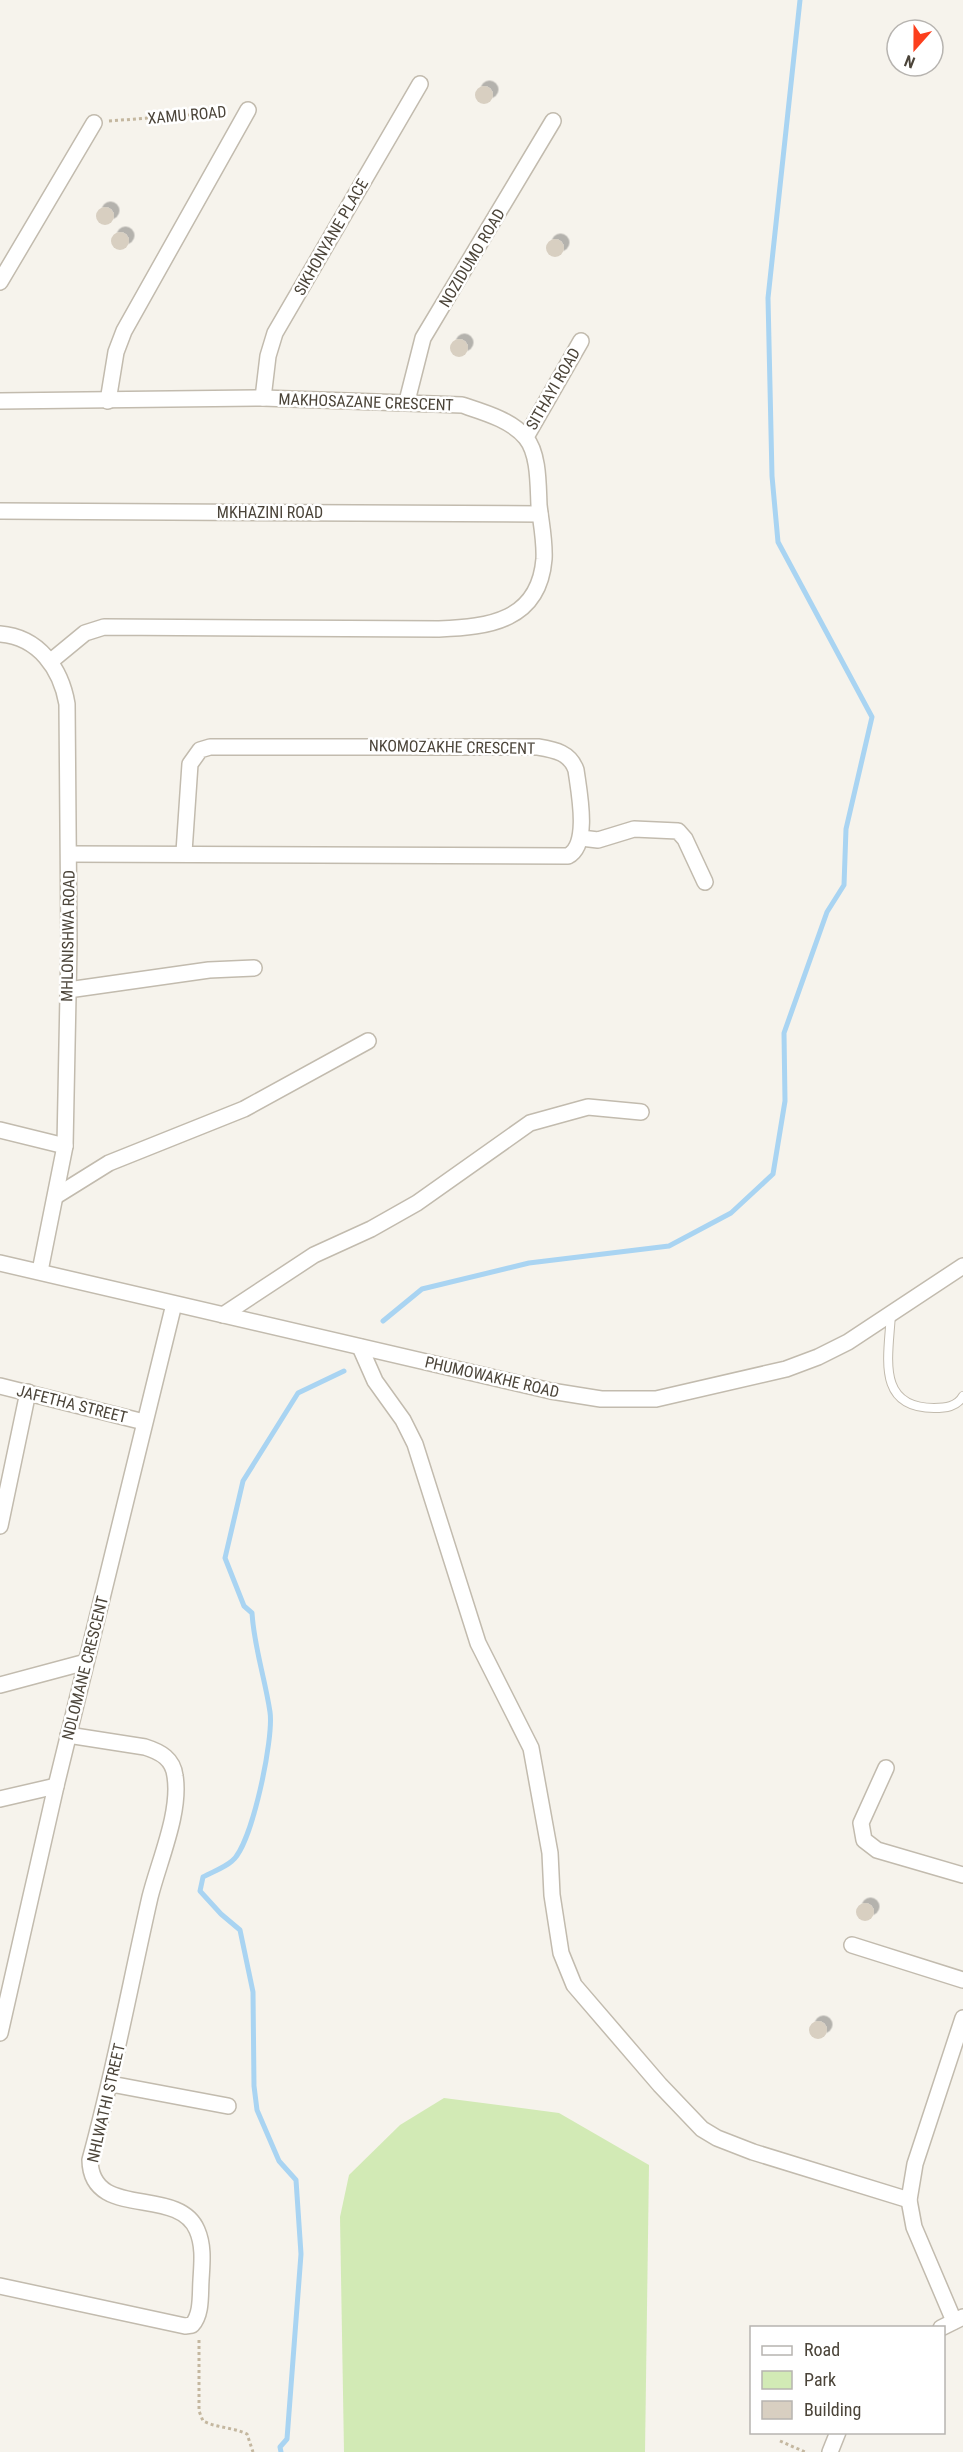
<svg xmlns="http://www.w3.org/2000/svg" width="963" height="2452" font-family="'Roboto Condensed',sans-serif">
	<defs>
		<filter id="shadow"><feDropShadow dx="5.5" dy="-5.5" stdDeviation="0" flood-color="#0004"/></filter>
	</defs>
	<rect width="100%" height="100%" fill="#f6f3ec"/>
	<polygon fill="#d2eab5" points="444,2098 559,2113 649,2165 645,2452 344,2452 340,2217 349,2175 400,2125"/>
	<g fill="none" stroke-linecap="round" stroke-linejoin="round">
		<g stroke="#a9d4f2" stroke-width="5">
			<polyline points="383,1321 422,1289 529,1263 669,1246 731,1213 773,1174 785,1101 784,1033 827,912 844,885 846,829 872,717 778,542 772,476 768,298 800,0"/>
			<path d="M281,2452L280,2447L287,2439L301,2254L296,2180L279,2161L257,2110L254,2086L253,1992L240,1930L221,1914L200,1891L203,1877C212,1872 224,1868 232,1861C252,1845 274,1738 270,1712C265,1678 254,1647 252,1613L244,1606L225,1558L243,1481L298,1393L344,1371"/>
		</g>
	</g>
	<g fill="#d8cfc1" filter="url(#shadow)">
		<circle cx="484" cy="95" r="9"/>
		<circle cx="105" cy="216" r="9"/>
		<circle cx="120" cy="241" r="9"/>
		<circle cx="555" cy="248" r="9"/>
		<circle cx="459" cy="348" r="9"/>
		<circle cx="865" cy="1912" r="9"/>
		<circle cx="818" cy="2030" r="9"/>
	</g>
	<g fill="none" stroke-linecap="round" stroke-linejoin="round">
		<defs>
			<path id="service" d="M891,1313C889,1355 875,1408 934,1408C945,1408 957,1407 963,1396"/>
			<g id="minor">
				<polyline points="0,282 94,123"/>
				<polyline points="263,398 268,356 275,333 420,84"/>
				<path d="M0,401L263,398L462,405C483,412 512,420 526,438C539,454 538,485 539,505C541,523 545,541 544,559C539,621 489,627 439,629L104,627L85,633L51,661"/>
				<polyline points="108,401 116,352 124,331 248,110"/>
				<polyline points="407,401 423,338 553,121"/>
				<polyline points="526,437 581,341"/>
				<polyline points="0,511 540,514"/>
				<path d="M0,634C39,637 61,669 67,704L69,945L65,1146L40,1271"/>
				<polyline points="581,838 598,840 634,829 678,831 685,839 705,882"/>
				<path d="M69,854L568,856C590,845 579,792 576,770C570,753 556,750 538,747H210L200,750L190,764L184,852"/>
				<polyline points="68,990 209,970 254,968"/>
				<polyline points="0,1130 65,1146"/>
				<polyline points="56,1196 109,1163 244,1109 368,1041"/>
				<polyline points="0,1263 551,1391 601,1399 656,1399 786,1369 818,1357 848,1342 963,1266"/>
				<polyline points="223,1315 314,1255 371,1229 417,1203 530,1123 588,1107 641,1112"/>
				<polyline points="360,1347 375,1381 403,1420 415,1444 478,1643 531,1748 550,1853 552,1895 561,1953 574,1985 660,2085 702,2129 717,2138 753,2152 909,2200"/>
				<polyline points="0,1386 144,1422"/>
				<polyline points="0,1526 28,1392"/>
				<polyline points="0,1685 86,1662"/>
				<polyline points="886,1768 861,1823 864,1840 877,1850 963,1875"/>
				<polyline points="0,1799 56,1786"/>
				<polyline points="852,1945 963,1980"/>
				<polyline points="0,2033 56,1786 174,1304"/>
				<polyline points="111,2084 228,2106"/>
				<path d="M0,2286L185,2326L192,2325C202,2314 200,2295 201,2280C202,2263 204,2246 197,2230C178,2185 91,2221 90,2160C114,2073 130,1985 150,1897C159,1861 181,1812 175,1776C173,1759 161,1752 145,1747L68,1735"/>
				<polyline points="954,2321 914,2227 909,2200 915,2164 963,2018"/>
				<polyline points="941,2328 963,2317"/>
				<polyline points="830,2452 838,2432"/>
			</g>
		</defs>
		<use href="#service" stroke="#c2bbae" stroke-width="10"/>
		<use href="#minor" stroke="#c2bbae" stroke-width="18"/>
		<g stroke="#c4b79f" stroke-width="3" stroke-dasharray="3 3" stroke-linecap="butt">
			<polyline points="109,121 228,112"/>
			<path d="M199,2340V2411L203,2421C217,2428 232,2427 247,2434L253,2452"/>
			<polyline points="780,2441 805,2452"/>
		</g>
		<use href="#service" stroke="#fff" stroke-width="8"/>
		<use href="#minor" stroke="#fff" stroke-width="15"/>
	</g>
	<g text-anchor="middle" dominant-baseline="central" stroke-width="5" stroke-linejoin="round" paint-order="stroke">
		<g font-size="16" fill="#4b4439" stroke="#fff">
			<text transform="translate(187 115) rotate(-5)">XAMU ROAD</text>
			<text transform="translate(331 237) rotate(-60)">SIKHONYANE PLACE</text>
			<text transform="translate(472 258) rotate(-59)">NOZIDUMO ROAD</text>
			<text transform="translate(553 389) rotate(-60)">SITHAYI ROAD</text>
			<text transform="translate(366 402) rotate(2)">MAKHOSAZANE CRESCENT</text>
			<text x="270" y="512">MKHAZINI ROAD</text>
			<text transform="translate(452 747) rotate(1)">NKOMOZAKHE CRESCENT</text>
			<text transform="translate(68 936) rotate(-89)">MHLONISHWA ROAD</text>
			<text transform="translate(492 1377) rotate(13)">PHUMOWAKHE ROAD</text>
			<text transform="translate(72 1404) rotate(14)">JAFETHA STREET</text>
			<text transform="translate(85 1668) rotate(-76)">NDLOMANE CRESCENT</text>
			<text transform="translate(106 2103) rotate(-77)">NHLWATHI STREET</text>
		</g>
	</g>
	<rect x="750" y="2326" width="195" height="108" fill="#ffffff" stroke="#b7b4b0" stroke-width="1.5"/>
	<rect x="762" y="2346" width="30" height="9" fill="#ffffff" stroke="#b7b4b0" stroke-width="1.5"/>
	<text x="804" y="2356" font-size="18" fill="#4b4439">Road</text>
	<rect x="762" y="2371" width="30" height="18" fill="#d2eab5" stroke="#b7b4b0" stroke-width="1.5"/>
	<text x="804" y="2386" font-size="18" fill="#4b4439">Park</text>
	<rect x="762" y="2401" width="30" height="18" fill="#d8cfc1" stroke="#b7b4b0" stroke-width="1.5"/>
	<text x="804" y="2416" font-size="18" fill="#4b4439">Building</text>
	<g transform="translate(915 48) rotate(201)"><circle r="28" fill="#ffffff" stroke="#b7b4b0" stroke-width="1.5"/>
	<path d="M0-4.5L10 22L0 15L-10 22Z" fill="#fc3f1d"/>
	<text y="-9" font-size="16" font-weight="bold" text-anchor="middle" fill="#4b4439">N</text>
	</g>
</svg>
